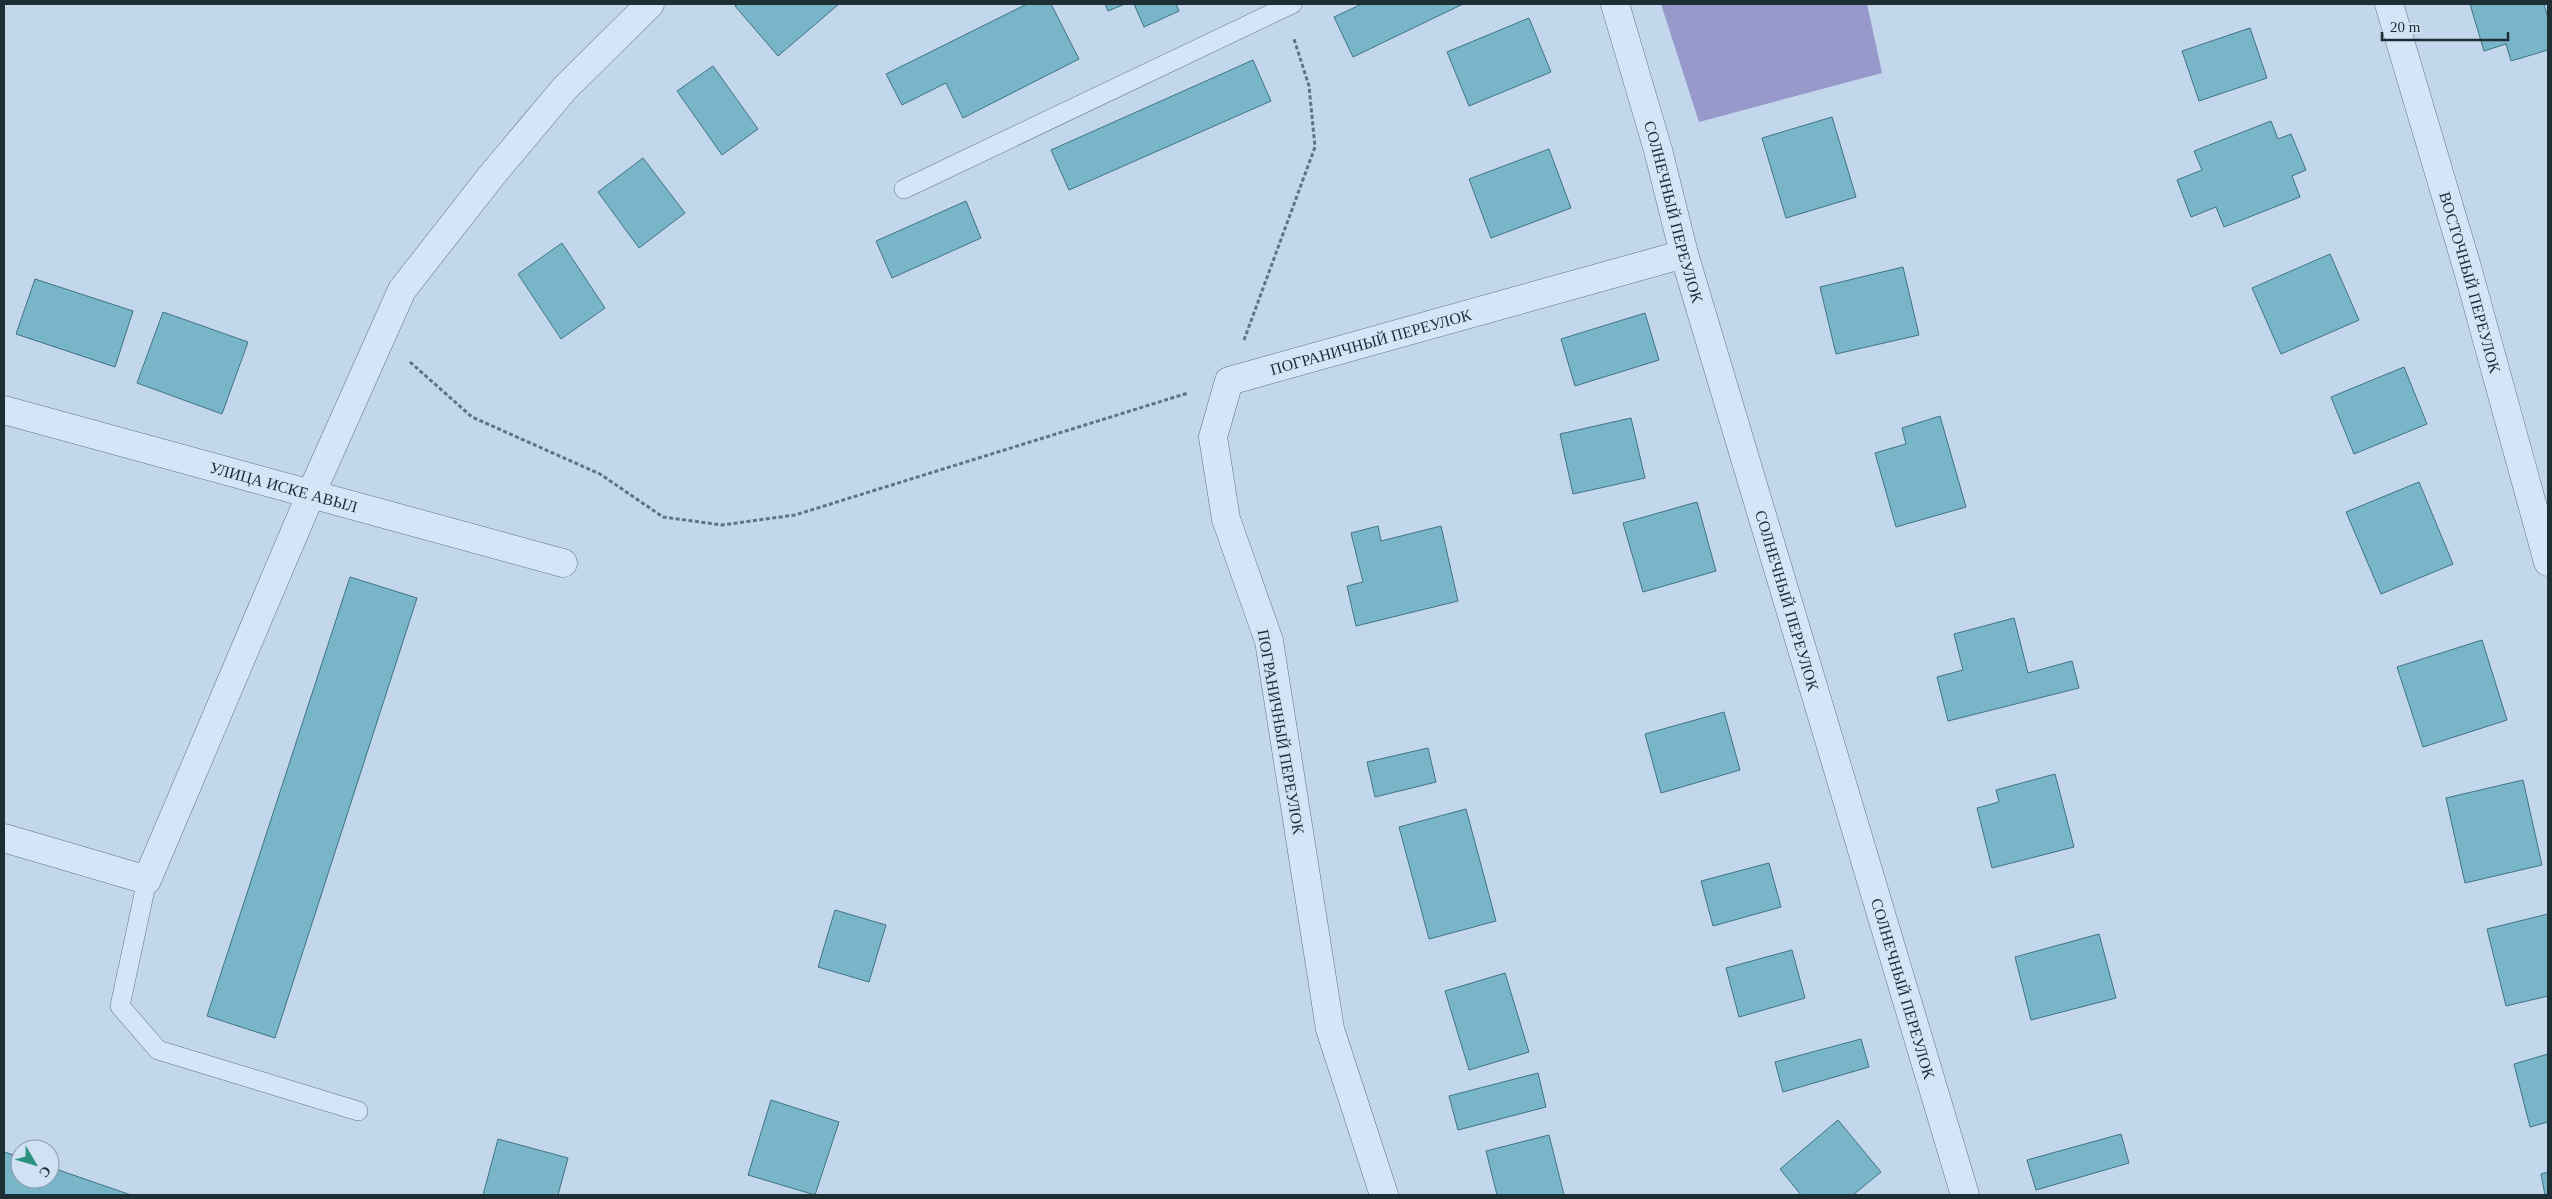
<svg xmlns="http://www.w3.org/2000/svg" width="2552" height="1199" font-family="'Times New Roman',serif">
	<rect width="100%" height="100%" fill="#c2d6ec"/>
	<polygon fill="#9699ca" points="1661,4 1867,4 1882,73 1699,122"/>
	<g fill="#79b5c9" stroke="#407483">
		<polygon points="738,4 839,4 778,56 735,6"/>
		<polygon points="1027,4 1051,4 1079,59 963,118 946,83 902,105 886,74"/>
		<polygon points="1105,4 1125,4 1108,11"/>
		<polygon points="1134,4 1176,4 1179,11 1144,27"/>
		<polygon points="1362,4 1463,4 1353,57 1334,17"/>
		<polygon points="2470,4 2544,4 2548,18 2548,50 2511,61 2506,44 2484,51"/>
		<polygon points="1529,18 1551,72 1469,106 1447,52"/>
		<polygon points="2250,28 2267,78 2199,101 2182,51"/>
		<polygon points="1253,60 1271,101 1069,190 1051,150"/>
		<polygon points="713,66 758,129 722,155 677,91"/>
		<polygon points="1832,117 1856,197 1786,218 1762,138"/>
		<polygon points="2271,121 2278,139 2291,134 2306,170 2292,176 2300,197 2224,227 2216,207 2191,217 2177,180 2202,170 2194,151"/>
		<polygon points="1549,149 1571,208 1491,238 1469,179"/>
		<polygon points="643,158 685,213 639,248 598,192"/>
		<polygon points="966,201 981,238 892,278 876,241"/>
		<polygon points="562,243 605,308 561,339 518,274"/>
		<polygon points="2330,254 2359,320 2281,354 2252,288"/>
		<polygon points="1903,267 1919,335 1836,354 1820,287"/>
		<polygon points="35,279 133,311 115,367 16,334"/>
		<polygon points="163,312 248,342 222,414 137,383"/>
		<polygon points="1645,313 1659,360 1575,386 1561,339"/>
		<polygon points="2404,367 2427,424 2354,454 2331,397"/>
		<polygon points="1940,416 1966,507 1896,527 1875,453 1906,444 1902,428"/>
		<polygon points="1631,418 1645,478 1573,494 1560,434"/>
		<polygon points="2419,482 2453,564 2381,594 2346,512"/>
		<polygon points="1697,502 1716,571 1643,592 1623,523"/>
		<polygon points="1378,526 1381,541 1441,526 1458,601 1356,626 1347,586 1363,582 1351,533"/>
		<polygon points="350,577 417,598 275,1038 207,1016"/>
		<polygon points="2014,618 2028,673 2072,661 2079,688 1948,721 1937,677 1963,670 1954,634"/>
		<polygon points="2482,640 2507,720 2423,747 2397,667"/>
		<polygon points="1724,712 1740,770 1661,793 1645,734"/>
		<polygon points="1428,748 1436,782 1375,797 1367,762"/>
		<polygon points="2055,774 2074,847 1992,868 1977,808 1999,802 1996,790"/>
		<polygon points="2523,780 2542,865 2465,883 2446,798"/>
		<polygon points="1466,809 1496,921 1429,939 1399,827"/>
		<polygon points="1769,863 1781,907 1713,926 1701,881"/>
		<polygon points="835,910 886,925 869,982 818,967"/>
		<polygon points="2548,914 2548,996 2506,1006 2487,929"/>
		<polygon points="2099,934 2116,998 2031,1020 2015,957"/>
		<polygon points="1792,950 1805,998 1739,1017 1726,968"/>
		<polygon points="1505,973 1529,1052 1469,1070 1445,991"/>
		<polygon points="1861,1039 1869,1067 1783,1092 1775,1062"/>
		<polygon points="2548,1054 2548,1122 2530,1127 2514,1064"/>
		<polygon points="1538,1073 1546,1107 1458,1130 1449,1096"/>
		<polygon points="771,1100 839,1122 815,1195 748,1175"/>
		<polygon points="1838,1120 1881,1172 1853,1195 1801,1195 1780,1169"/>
		<polygon points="2121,1134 2129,1163 2036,1190 2027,1160"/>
		<polygon points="1549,1135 1564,1195 1497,1195 1486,1151"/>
		<polygon points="498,1139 568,1158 558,1195 483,1195"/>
		<polygon points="4,1152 20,1157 20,1179 50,1179 50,1167 131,1195 4,1195"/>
		<polygon points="2548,1172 2548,1195 2545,1195 2541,1174"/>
	</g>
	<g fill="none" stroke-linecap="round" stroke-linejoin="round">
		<defs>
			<g id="lane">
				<polyline points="904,189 1292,4"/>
				<polyline points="147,880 120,1006 158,1050 358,1111"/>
			</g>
			<g id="street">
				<path id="s1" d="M1615,4L1658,150L1684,254L1965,1195"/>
				<path id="s2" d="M2389,4L2467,267L2548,562"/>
				<path id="s3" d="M4,410L563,563"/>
				<polyline points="4,838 147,880 310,496 402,290 492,175 565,88 650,4"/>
				<path id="s4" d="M1384,1195L1330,1029L1269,641L1226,519L1213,437L1229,381L1684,254"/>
			</g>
		</defs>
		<use href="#lane" stroke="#5a7585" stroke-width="20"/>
		<use href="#street" stroke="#5a7585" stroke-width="29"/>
		<g stroke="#5a7585" stroke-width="3" stroke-dasharray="4 2.5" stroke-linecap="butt">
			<polyline points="1244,340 1315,147 1309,86 1294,39"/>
			<polyline points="410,362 472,417 600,474 663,517 722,525 795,515 1188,393"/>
		</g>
		<use href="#lane" stroke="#d4e5f7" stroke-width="19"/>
		<use href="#street" stroke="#d4e5f7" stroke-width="28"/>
	</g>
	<g text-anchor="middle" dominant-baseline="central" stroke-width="4.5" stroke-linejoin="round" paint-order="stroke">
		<g font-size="16" fill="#1d2e35" stroke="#d1e1f4">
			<text stroke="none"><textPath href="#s1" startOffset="216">СОЛНЕЧНЫЙ ПЕРЕУЛОК</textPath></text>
			<text stroke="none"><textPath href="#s2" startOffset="290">ВОСТОЧНЫЙ ПЕРЕУЛОК</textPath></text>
			<text stroke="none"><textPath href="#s4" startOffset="985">ПОГРАНИЧНЫЙ ПЕРЕУЛОК</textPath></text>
			<text stroke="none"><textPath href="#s3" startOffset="290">УЛИЦА ИСКЕ АВЫЛ</textPath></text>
			<text stroke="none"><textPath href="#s1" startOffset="621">СОЛНЕЧНЫЙ ПЕРЕУЛОК</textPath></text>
			<text transform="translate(1281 732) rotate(80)">ПОГРАНИЧНЫЙ ПЕРЕУЛОК</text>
			<text stroke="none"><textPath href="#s1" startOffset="1026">СОЛНЕЧНЫЙ ПЕРЕУЛОК</textPath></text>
		</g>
	</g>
	<rect width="2552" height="1199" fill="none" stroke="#1d2e35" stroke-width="10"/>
	<g transform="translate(35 1164) rotate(128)"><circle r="24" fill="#d1e1f4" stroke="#8999a8"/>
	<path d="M0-4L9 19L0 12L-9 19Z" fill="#2c9280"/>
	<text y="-8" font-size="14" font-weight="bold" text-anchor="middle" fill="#1d2e35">С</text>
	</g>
	<path d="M2382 32v8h126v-8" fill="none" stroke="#1d2e35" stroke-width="2.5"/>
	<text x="2390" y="32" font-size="15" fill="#1d2e35" stroke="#d1e1f4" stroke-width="4" paint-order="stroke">20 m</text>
</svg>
